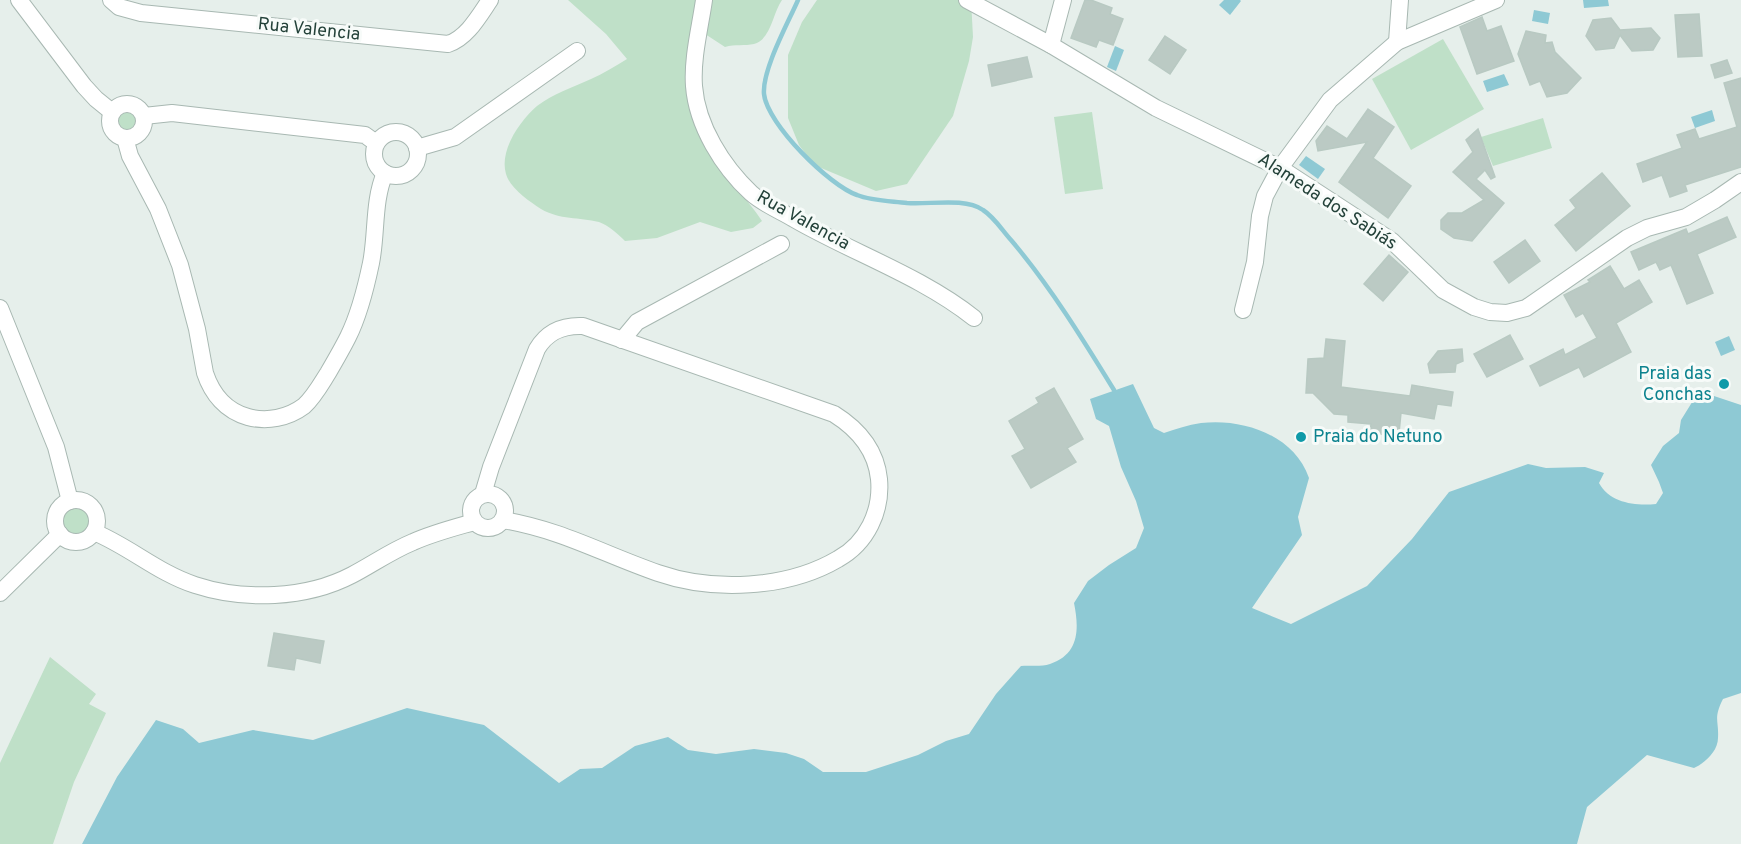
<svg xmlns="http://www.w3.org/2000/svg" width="1741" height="844" font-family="Overpass,sans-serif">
	<rect width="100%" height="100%" fill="#e6efeb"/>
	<g fill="#bfe0c8">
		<path d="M568,0H696C687,61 676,106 713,160C728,182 748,199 762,221L753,228L731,232L700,222L657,238L625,241C618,234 608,225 599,222C579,217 560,220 541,209C529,201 510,188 506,174C499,150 520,121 537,106C553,94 573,87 591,79C603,74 615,66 627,59L606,34Z"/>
		<path d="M711,0H782C773,12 771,40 754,44C745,46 735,44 725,47L702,32L712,7Z"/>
		<polygon points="817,0 971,0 973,37 969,61 953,116 907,184 876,191 814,165 799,145 788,118 788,55 802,22"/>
		<polygon points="1443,39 1484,109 1411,150 1372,79"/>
		<circle cx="127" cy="121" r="11"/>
		<polygon points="1092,112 1103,189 1065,194 1054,117"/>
		<polygon points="1543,118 1552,148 1493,166 1481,137"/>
		<circle cx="76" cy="521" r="13"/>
		<polygon points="50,657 96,694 89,704 106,713 74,782 53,844 0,844 0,763"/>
	</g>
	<g fill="#8ec9d4">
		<polygon points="1224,0 1240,0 1241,1 1230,15 1219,5"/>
		<polygon points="1583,0 1608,0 1609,6 1584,8"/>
		<polygon points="1534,10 1550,13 1548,24 1532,21"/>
		<polygon points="1115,46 1124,50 1116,71 1107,67"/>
		<polygon points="1504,74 1509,85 1487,92 1483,81"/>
		<polygon points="1712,110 1715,121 1695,128 1691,117"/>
		<polygon points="1306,156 1325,169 1318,179 1299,165"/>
		<polygon points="1729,336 1735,350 1721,356 1715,342"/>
		<path d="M1133,384L1154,428L1164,433C1176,429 1188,425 1201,423C1243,418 1294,435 1309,478L1298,517L1302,535L1252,608L1291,624L1367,586L1412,539L1449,492L1528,464L1546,468L1585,467L1604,473L1599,483C1610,503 1635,506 1656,504L1663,493L1659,482L1651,465L1663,446L1679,433L1681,420L1699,391L1741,405V693L1723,699C1713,719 1719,720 1718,738C1718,751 1705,763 1694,768L1647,755L1587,807L1577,844H82L117,777L156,720L183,729L199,743L253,730L313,740L407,708L484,725L559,783L580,769L602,768L635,746L668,737L688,750L716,754L754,749L786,753L804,759L823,772H866L918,755L946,741L969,734L996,694L1021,666C1030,665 1041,667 1050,664C1080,654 1079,628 1074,603L1088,581L1109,565L1136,548L1144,528L1136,501L1121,467L1109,426L1096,419L1090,399Z"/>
	</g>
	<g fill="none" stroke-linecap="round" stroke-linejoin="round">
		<path stroke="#8ec9d4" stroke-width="4.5" d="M798,0C788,23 762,70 764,94C767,124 830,186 857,195C872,201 891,201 907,203C929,205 964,197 983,210C994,217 1002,230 1011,240C1050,286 1082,338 1114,390"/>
	</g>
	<g fill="#bbcac4" stroke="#b8c9c2" stroke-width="1.5">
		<polygon points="1085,0 1091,0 1112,8 1110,14 1123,19 1113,45 1099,40 1096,47 1071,38"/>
		<polygon points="1699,14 1702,56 1678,57 1675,15"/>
		<polygon points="1482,17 1487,31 1501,26 1514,61 1477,74 1460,27"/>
		<polygon points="1611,18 1620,30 1651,28 1660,38 1653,50 1632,51 1620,35 1614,48 1596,50 1586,36 1593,20"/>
		<polygon points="1526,31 1546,35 1545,43 1552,42 1555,52 1581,78 1567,93 1547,97 1540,81 1530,85 1518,54"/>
		<polygon points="1165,36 1186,50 1170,74 1149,60"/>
		<polygon points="1027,57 1032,77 992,86 988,65"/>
		<polygon points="1727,60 1732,73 1715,78 1711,65"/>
		<polygon points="1741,78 1741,167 1685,185 1687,191 1670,197 1662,175 1643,182 1637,164 1682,148 1677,135 1695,129 1699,139 1737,127 1724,83"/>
		<polygon points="1368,109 1394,127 1373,158 1411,186 1388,218 1339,182 1367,142 1318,151 1316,141 1327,126 1347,139"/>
		<polygon points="1478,129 1495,177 1491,179 1485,170 1476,179 1504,203 1472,241 1454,238 1441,229 1441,220 1448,213 1462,213 1484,200 1453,172 1473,152 1466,140"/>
		<polygon points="1602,173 1630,206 1576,251 1555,225 1576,208 1570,200"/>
		<polygon points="1727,217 1736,237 1697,254 1713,293 1687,304 1671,265 1660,270 1656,262 1639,270 1631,252 1686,229 1688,234"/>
		<polygon points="1525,240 1540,261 1509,283 1494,262"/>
		<polygon points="1389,255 1408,272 1383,301 1364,284"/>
		<polygon points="1610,266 1624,289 1639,280 1652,302 1616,323 1631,352 1584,377 1579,367 1540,386 1530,366 1563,349 1565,355 1597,338 1583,313 1576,317 1564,295 1590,282 1588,280"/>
		<polygon points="1510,335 1523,359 1487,377 1474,354"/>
		<polygon points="1326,339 1345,341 1341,387 1410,396 1412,385 1453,392 1451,406 1437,404 1434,419 1401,413 1399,433 1389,431 1389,435 1370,433 1371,424 1348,422 1348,415 1334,414 1313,393 1306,393 1308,359 1324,358"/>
		<polygon points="1462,349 1463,361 1456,364 1455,372 1430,373 1428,364 1438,351"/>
		<polygon points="1054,388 1083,439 1067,448 1076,462 1031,488 1012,456 1025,449 1009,421 1039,403 1036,398"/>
		<polygon points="274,633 324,641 320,663 296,658 294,670 268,666"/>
	</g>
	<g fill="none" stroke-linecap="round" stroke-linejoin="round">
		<defs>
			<g id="street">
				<polyline points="19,0 84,86 96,99 112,112"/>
				<path d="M111,0L119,7L141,13L448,44C467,38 479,16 490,0"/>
				<path d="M704,0C700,28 692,58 694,86C697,126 723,167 751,193C763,204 781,211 794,219C853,253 921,276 974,318"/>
				<polyline points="967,0 1051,45 1156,108 1280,168 1392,241 1443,290 1474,307 1490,312 1507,313 1526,308 1627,238 1647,228 1686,217 1715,200 1741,182"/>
				<polyline points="1397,42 1400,0"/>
				<polyline points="1051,45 1063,0"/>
				<circle cx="127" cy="121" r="17"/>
				<polyline points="144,116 172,113 365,135 376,143"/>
				<circle cx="396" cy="154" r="22"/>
				<path d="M125,138L130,156L158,209L180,265L197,329L205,373C212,394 226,411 248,417C267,422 288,418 304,406C314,397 321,384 328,373C335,361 342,349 348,337C359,315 366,287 371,263C377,233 373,201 385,173"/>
				<polyline points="417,148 455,137 577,51"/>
				<polyline points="0,308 56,447 70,501"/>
				<polyline points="1243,310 1255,262 1260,216 1265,196 1280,168 1330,100 1397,42 1496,0"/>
				<polyline points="622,340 637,322 781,244"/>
				<circle cx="488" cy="511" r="17"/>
				<path d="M483,494L491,467L537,349C547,332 562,325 583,326L834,414C858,429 876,450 879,479C882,511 867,543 838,559C787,589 713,592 658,573C603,554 562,530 503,520"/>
				<circle cx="76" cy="521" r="21"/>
				<path d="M94,532C130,547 158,573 195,585C244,601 306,599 352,575C373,564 391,551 413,542C433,533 453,528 474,522"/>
				<polyline points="0,593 60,534"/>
			</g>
		</defs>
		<use href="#street" stroke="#a8b8b2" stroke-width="18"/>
		<use href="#street" stroke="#fff" stroke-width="16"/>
	</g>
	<g fill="#0f9aa8" stroke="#f7fbf9" stroke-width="2">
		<circle cx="1724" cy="384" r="6"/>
		<circle cx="1301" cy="437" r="6"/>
	</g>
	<g text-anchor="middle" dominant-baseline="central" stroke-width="6" stroke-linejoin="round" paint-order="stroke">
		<g font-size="18" fill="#24423a" stroke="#f7fbf9">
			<text transform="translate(309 30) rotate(6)">Rua Valencia</text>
			<text transform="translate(1327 202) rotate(33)">Alameda dos Sabiás</text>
			<text transform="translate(803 221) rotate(29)">Rua Valencia</text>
		</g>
		<g font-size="18" fill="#0d838f" stroke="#f7fbf9" text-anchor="end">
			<text x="1712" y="374">Praia das<tspan x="1712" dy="21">Conchas</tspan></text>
			<text x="1313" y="437" text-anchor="start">Praia do Netuno</text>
		</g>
	</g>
</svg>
